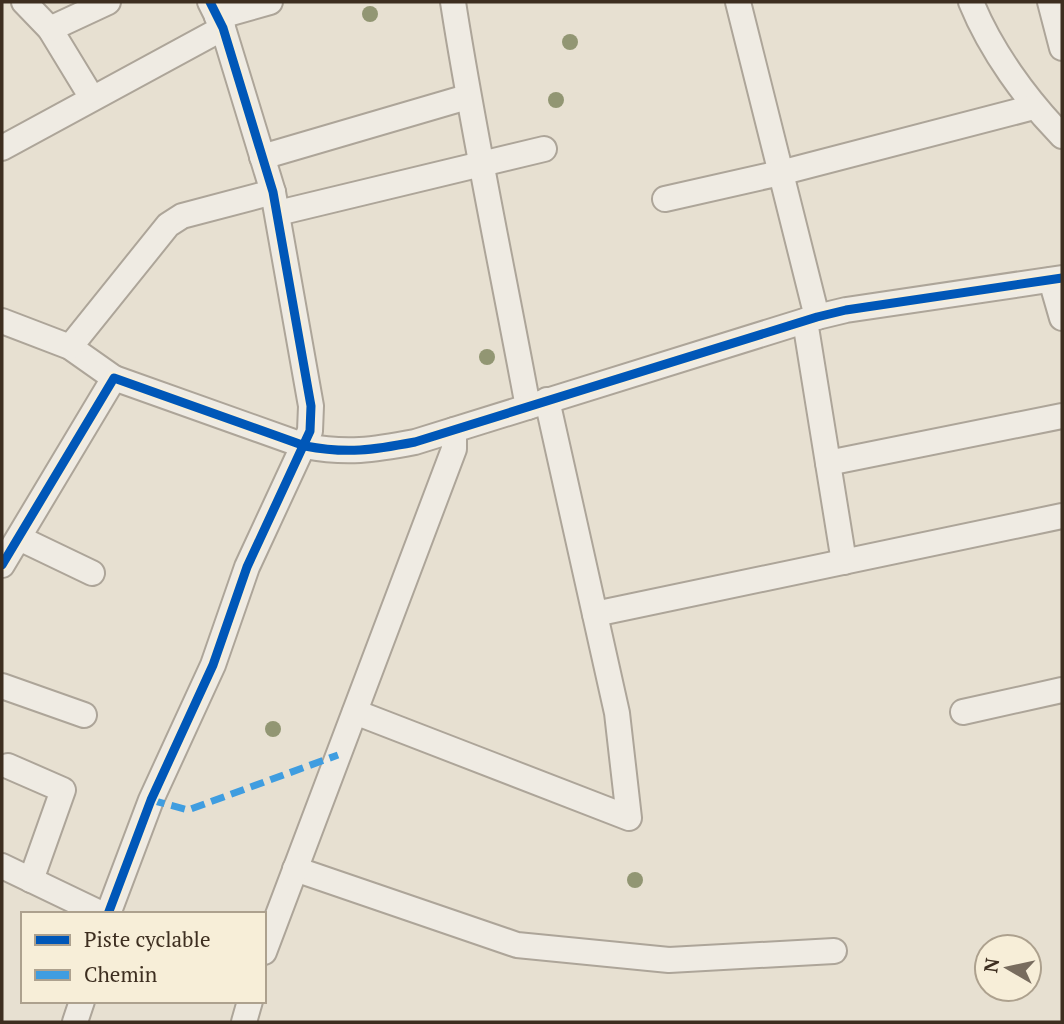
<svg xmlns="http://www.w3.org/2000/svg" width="1064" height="1024" font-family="'PT Serif',serif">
	<rect width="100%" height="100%" fill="#e7e0d1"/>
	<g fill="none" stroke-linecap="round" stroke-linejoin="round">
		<defs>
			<g id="minor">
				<polyline points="24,2 50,29 92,98"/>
				<path d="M453,2C474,137 503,272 528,407"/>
				<polyline points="738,2 817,317"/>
				<path d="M971,2C991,51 1026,99 1062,136"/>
				<polyline points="1050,2 1062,48"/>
				<polyline points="217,17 270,2"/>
				<polyline points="50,29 108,2"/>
				<polyline points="2,148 223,28"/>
				<polyline points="262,157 467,97"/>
				<polyline points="665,199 780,173 1034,107"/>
				<polyline points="278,213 544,149"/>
				<polyline points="1051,280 1062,318"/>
				<polyline points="2,321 70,347 114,378"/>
				<polyline points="805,321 844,562"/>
				<polyline points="70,347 168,225 182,216 273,192"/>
				<polyline points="828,463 1062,416"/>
				<polyline points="19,538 92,573"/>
				<path d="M2,565L114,378L305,446C347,454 373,450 415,442L817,317L846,310L1062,278"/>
				<polyline points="595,614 1062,516"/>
				<polyline points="2,686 84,715"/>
				<polyline points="355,712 629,818 617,713 547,400"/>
				<polyline points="963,712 1062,690"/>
				<polyline points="8,766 63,790 31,880"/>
				<polyline points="2,866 102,914"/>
				<polyline points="295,869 517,945 669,960 834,951"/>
				<polyline points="108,914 151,800 213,665 247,567 310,431 311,406 273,192 223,28 210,2"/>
				<polyline points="264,952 454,449 454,430"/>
				<polyline points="75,1022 82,1001"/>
				<polyline points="244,1022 250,1001"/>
			</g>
		</defs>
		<use href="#minor" stroke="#ada599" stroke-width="28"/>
		<use href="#minor" stroke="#efebe3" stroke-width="24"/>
		<polyline stroke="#3f9de0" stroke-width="7" stroke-dasharray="14 7" stroke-linecap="butt" points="151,800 188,810 338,755"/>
		<defs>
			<g id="cycleway">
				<path d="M2,565L114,378L305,446C347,454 373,450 415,442L817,317L846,310L1062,278"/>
				<polyline points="108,914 151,800 213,665 247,567 310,431 311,406 273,192 223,28 210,2"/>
			</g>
		</defs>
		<use href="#cycleway" stroke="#f7eed8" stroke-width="13"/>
		<use href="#cycleway" stroke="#0057b8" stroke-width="9"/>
	</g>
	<g fill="#929673">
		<circle cx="370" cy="14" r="8"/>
		<circle cx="570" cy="42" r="8"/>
		<circle cx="556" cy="100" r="8"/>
		<circle cx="487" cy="357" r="8"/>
		<circle cx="273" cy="729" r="8"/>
		<circle cx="635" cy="880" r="8"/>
	</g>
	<rect width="1064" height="1024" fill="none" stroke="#3d2e20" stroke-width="7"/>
	<rect x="21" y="912" width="245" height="91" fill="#f7eed8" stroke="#ada18e" stroke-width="2"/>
	<rect x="35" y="935" width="35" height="10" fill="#0057b8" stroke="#ada18e" stroke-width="2"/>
	<text x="84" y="947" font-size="21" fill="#3d2e20">Piste cyclable</text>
	<rect x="35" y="970" width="35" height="10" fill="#3f9de0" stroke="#ada18e" stroke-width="2"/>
	<text x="84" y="982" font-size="21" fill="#3d2e20">Chemin</text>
	<g transform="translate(1008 968) rotate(279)"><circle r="33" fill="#f7eed8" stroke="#ada18e" stroke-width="2"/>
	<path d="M0-5L12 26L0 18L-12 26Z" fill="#786c5e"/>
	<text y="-10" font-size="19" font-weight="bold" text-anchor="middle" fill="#3d2e20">N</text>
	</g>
</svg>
